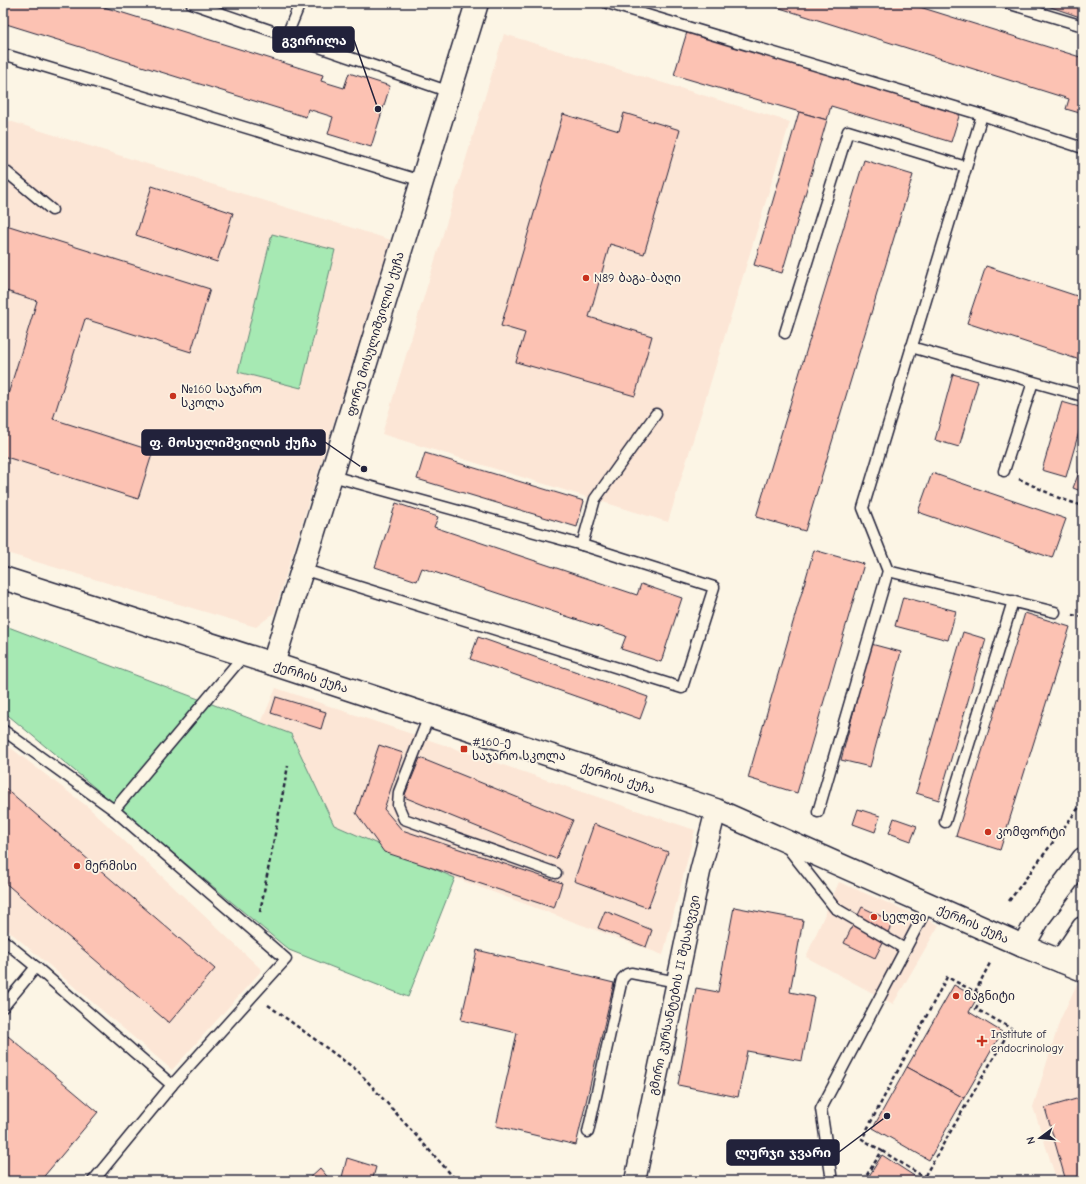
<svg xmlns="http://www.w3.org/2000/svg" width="1086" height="1184" font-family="'Comic Neue','Noto Sans Georgian',sans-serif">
	<rect width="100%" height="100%" fill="#fcf5e5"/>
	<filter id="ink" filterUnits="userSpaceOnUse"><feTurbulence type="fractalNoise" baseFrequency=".025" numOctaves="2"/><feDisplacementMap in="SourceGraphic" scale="8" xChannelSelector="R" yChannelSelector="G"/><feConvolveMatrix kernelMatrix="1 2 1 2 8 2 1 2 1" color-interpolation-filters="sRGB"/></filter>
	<g filter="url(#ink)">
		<g fill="#fce6d6">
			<polygon points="504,34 790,122 668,522 382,434"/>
			<polygon points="3,119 391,240 274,613 256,627 3,552"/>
			<polygon points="276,688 695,830 663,955 455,878 334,825 291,734 261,723"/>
			<polygon points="3,742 88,807 262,970 172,1070 3,926"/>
			<polygon points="839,882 939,925 893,1004 806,957"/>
			<polygon points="1077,984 1083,987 1083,1181 1057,1181 1033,1107 1060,1020"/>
		</g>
		<g fill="#a6e9b3" stroke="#648677">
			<polygon points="272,234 335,250 301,388 238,372"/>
			<polygon points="3,625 291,734 334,825 455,878 408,997 289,950 3,711"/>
		</g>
		<g fill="#fcc2b3" stroke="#22223b">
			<polygon points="3,3 91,3 323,75 321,81 344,88 349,73 390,86 371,147 328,134 333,117 308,109 306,117 3,23"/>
			<polygon points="764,3 907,3 1080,57 1083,50 1083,114 1066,109 1069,99"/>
			<polygon points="1039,3 1083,3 1083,18"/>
			<polygon points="687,32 960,113 951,142 831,106 827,120 674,75"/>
			<polygon points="799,112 827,120 782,273 754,265"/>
			<polygon points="624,113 680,130 644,254 610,244 589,317 652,336 635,396 516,362 525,333 501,326 563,114 619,131"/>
			<polygon points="864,160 913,175 805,531 756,517"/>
			<polygon points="152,186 233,213 217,262 136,235"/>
			<polygon points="3,224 210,289 191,352 85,319 53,419 153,451 138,499 3,456 3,400 6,401 37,301 3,290"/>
			<polygon points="986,266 1083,298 1083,361 967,323"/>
			<polygon points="953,374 978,381 959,447 935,440"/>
			<polygon points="1062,402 1083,408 1083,418 1066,477 1042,470"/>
			<polygon points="425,453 584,501 577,527 417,479"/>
			<polygon points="1083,462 1083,492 1073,488"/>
			<polygon points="932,473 1066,519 1052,558 918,512"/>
			<polygon points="396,503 438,517 434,527 637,595 641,584 682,598 661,662 621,649 626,636 422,568 417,581 375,567"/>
			<polygon points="814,550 864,564 797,793 748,778"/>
			<polygon points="903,597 956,611 948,640 895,626"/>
			<polygon points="1025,613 1070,627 1000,850 956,836"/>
			<polygon points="963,632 986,639 939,800 916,793"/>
			<polygon points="478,637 648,697 640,719 470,659"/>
			<polygon points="871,644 901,652 870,767 841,760"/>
			<polygon points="276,697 326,712 321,729 271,713"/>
			<polygon points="379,745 403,753 384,809 402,830 562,883 554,908 384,852 356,813"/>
			<polygon points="420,758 573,820 556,859 404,797"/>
			<polygon points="3,786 215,969 169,1023 3,881"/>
			<polygon points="858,809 880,816 875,832 853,824"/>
			<polygon points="894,818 917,826 911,841 889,833"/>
			<polygon points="594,824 668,852 648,908 574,881"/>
			<polygon points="734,907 803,920 790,992 814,997 802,1061 747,1051 738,1097 678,1085 696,988 718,992"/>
			<polygon points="862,907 893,922 875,958 844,943"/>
			<polygon points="605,911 652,930 646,947 598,928"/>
			<polygon points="477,950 614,983 576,1145 496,1126 517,1033 461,1020"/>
			<polygon points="954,985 977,998 969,1012 1002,1032 964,1098 907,1067"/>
			<polygon points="8,1036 98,1112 40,1181 3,1181 3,1042"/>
			<polygon points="907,1067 964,1098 929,1160 873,1128"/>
			<polygon points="1083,1097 1083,1181 1066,1181 1045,1108"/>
			<polygon points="882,1155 922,1181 866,1181"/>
			<polygon points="347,1158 376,1167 372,1181 341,1181"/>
			<polygon points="320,1168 331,1181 306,1181"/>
		</g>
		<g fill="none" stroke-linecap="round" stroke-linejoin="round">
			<defs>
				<g id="lane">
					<polyline points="191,3 450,92"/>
					<polyline points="607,3 982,115 1083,148"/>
					<polyline points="1007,3 1083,26"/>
					<polyline points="287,35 300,3"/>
					<polyline points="3,54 422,181"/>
					<polyline points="982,115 863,508 888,571 1055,612"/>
					<polyline points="3,169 52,210"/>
					<polyline points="785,333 848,131 966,167"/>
					<polyline points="911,347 1083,396"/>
					<polyline points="1004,471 1033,382"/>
					<polyline points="332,476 582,545 595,499 656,414"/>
					<polyline points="302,569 682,688 714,587 582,545"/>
					<polyline points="429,716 399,792 398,805 404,819 556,873"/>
					<polyline points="3,730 114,810 286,959 172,1085 93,1181"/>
					<polyline points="114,810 244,655"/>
					<polyline points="818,812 888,571"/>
					<polyline points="945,822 1013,601"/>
					<polyline points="787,847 835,908 905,949"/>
					<polyline points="3,940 36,967 3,1007"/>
					<polyline points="36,967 172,1085"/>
					<polyline points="588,1132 622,979 627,974 631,973 677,982"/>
					<polyline points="832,1181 821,1109 929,904"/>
				</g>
				<polyline id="street" points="635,1181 700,872 716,810"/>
				<g id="secondary">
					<polyline points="3,578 273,664 716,810 1023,946 1083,970"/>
					<polyline points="273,664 477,3"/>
					<polyline points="1023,946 1041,915 1083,859"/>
					<polyline points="1061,961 1083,928"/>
				</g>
			</defs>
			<use href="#lane" stroke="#22223b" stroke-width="13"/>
			<use href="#street" stroke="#22223b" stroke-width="23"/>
			<use href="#secondary" stroke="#22223b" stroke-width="25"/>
			<g stroke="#22223b" stroke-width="2.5" stroke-dasharray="4 3" stroke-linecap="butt">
				<polyline points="1019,479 1059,498 1083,506"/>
				<polyline points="1072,615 1083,617"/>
				<polyline points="1009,901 1083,802"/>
				<polyline points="260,912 288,766"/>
				<polyline points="975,992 990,963"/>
				<polyline points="268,1005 358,1071 457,1181"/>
				<polyline points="882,1151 924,1177"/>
				<polyline points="863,1181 882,1151 862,1139 947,977 983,996 976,1009 1011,1028 924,1177 930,1181"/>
			</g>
			<use href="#lane" stroke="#fcf5e5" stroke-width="10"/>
			<use href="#street" stroke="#fcf5e5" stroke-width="20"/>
			<use href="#secondary" stroke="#fcf5e5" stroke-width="22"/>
		</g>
	</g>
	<g fill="#c8321e" stroke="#fcf5e5" stroke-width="1.5">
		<circle cx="586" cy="278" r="4"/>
		<circle cx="173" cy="396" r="4"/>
		<rect x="460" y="745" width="8" height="8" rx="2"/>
		<circle cx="988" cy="832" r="4"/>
		<circle cx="77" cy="866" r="4"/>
		<circle cx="874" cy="917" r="4"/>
		<circle cx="956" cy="996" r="4"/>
		<path d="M980 1035h4v4h4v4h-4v4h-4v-4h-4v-4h4z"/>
	</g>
	<g text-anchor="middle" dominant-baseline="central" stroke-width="3.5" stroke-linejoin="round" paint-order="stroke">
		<g font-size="12" fill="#22223b" stroke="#fcf5e5" text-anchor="start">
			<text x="594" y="278">N89 ბაგა-ბაღი</text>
			<text x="181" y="389">№160 საჯარო<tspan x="181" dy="14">სკოლა</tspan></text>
			<text x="472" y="742">#160-ე<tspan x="472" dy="14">საჯარო სკოლა</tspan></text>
			<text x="996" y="832">კომფორტი</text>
			<text x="85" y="866">მერმისი</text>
			<text x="882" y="917">სელფი</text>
			<text x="964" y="996">მაგნიტი</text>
			<text x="991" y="1034">Institute of<tspan x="991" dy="14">endocrinology</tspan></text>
		</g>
		<g font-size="12" fill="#22223b" stroke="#fcf5e5">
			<text transform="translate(375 334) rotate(-73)">ფორე მოსულიშვილის ქუჩა</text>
			<text transform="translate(311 677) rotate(18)">ქერჩის ქუჩა</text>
			<text transform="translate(618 778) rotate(18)">ქერჩის ქუჩა</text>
			<text transform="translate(973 924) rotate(24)">ქერჩის ქუჩა</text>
			<text transform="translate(674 995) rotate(-78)">გმირი კურსანტების II შესახვევი</text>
		</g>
	</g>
	<path fill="none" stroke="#22223b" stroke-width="1.5" d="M378 109L354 40M364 469L325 442M887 1116L839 1152"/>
	<g fill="#22223b" stroke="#fcf5e5" stroke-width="1.5">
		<circle cx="378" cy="109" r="4"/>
		<circle cx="364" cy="469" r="4"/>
		<circle cx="887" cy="1116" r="4"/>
	</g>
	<g fill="#22223b" stroke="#22223b" stroke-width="1.5">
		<rect x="273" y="27" width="81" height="25" rx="4"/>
		<rect x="142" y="430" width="183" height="25" rx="4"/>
		<rect x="727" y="1140" width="112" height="25" rx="4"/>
	</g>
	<g font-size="13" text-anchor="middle" font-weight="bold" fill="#fff">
		<text x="314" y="45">გვირილა</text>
		<text x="233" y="447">ფ. მოსულიშვილის ქუჩა</text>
		<text x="783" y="1157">ლურჯი ჯვარი</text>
	</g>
	<rect width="1086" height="1184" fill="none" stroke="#fcf5e5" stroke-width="16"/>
	<rect x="8" y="8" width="1070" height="1168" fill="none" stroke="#22223b" stroke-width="1.5" filter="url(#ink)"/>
	<g transform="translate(1040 1138) rotate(254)" stroke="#fcf5e5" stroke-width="3" paint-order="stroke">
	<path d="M0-3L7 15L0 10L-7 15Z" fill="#22223b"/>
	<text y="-6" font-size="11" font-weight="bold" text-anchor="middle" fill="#22223b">N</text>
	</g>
</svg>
